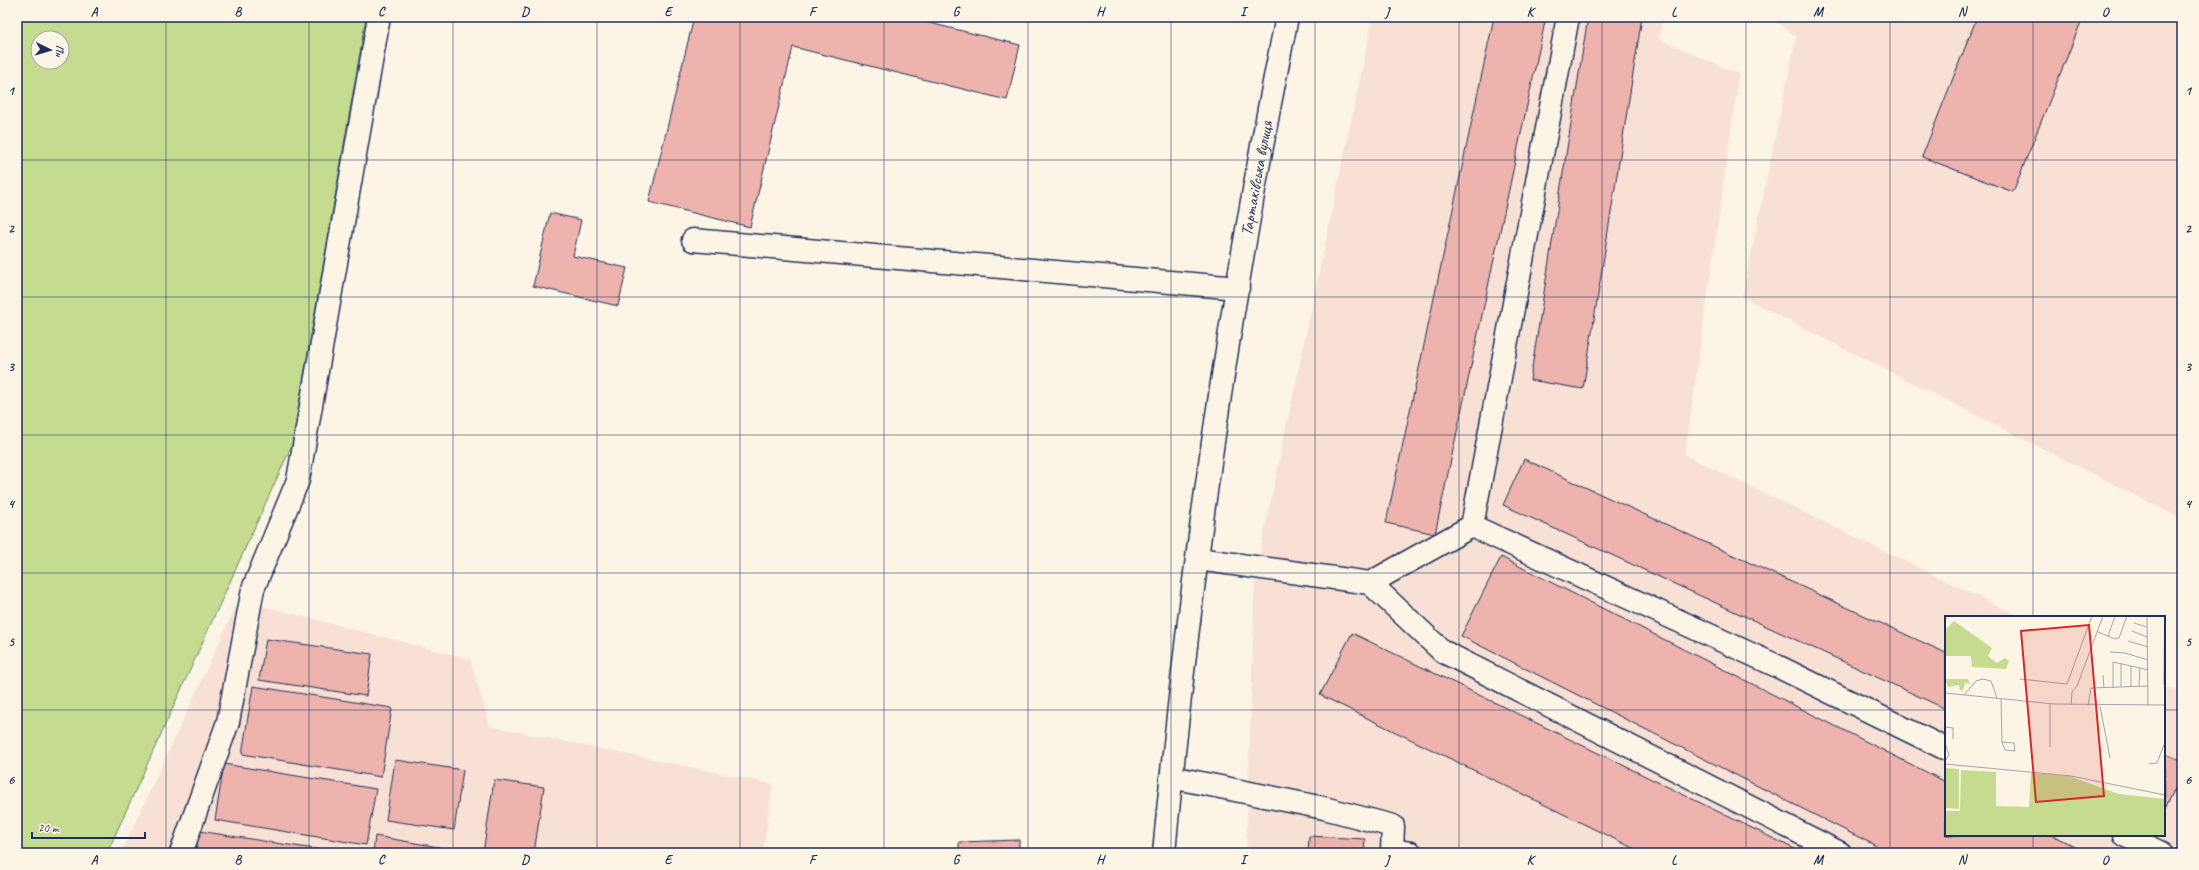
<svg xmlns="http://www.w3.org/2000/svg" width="2199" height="870" font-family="Caveat,sans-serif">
	<rect width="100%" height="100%" fill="#fcf5e5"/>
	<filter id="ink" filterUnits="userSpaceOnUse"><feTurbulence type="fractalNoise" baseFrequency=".025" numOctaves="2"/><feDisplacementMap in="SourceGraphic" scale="8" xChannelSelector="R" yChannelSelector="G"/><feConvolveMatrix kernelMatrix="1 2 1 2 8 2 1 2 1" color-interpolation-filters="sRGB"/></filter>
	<g filter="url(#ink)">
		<g fill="#f8e1d4">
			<polygon points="1373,17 1663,17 1659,39 1739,74 1685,455 2021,617 1946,617 1946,835 2164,835 2164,686 2182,694 2182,853 1246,853 1255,575"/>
			<polygon points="1771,17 2182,17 2182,519 1742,297 1796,37"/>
			<polygon points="239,600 470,659 490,726 773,784 763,853 121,853"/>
		</g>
		<path fill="#c5db90" stroke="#708577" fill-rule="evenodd" d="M17,17H366L292,445L107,853H17ZM38,38H62V62H38Z"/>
		<g fill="#eeb3ad" stroke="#1b2f5e">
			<polygon points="694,17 905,17 1020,45 1007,100 793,47 750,227 649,202"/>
			<polygon points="1494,17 1546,17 1435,534 1386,523"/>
			<polygon points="1588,17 1642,17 1583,389 1530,380"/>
			<polygon points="1977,17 2083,17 2013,192 1922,157"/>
			<polygon points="550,213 581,220 573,256 627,268 618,306 533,286"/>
			<polygon points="1524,459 1946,653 1946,709 1503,505"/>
			<polygon points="1501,557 1946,782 1946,835 2052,835 2087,853 1890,853 1461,636"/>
			<polygon points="1352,633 1803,853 1643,853 1320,695"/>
			<polygon points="266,639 372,654 366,696 259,680"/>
			<polygon points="253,686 392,708 381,777 242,754"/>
			<polygon points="2164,753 2182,761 2182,772 2165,810"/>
			<polygon points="395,760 463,770 454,830 386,820"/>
			<polygon points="224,764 376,789 366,845 215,820"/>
			<polygon points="494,780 544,787 534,853 483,853"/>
			<polygon points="199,831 340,853 196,853"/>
			<polygon points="375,836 444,848 443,853 373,853"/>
			<polygon points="1309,836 1365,839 1364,853 1308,853"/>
			<polygon points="1019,840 1019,853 959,853 959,842"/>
		</g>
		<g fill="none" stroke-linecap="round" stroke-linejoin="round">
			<defs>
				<g id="service">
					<polyline points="1568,17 1472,526 1777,666 1946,749"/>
					<polyline points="693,240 1238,288"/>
					<polyline points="1198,559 1370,583 1442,651 1840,853"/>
					<polyline points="1370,583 1472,526"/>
					<polyline points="1171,777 1324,808 1393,826 1392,853"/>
					<polyline points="2124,835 2161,853"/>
					<polyline points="1392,850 1411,853"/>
				</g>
				<polyline id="minor" points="181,853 228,722 253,589 298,480 379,17"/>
				<g id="tertiary">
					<path id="s1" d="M1164,853C1190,573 1231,293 1287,17"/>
				</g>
			</defs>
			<use href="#service" stroke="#1b2f5e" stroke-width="25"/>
			<use href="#minor" stroke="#1b2f5e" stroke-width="25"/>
			<use href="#tertiary" stroke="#1b2f5e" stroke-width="25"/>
			<use href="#service" stroke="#fcf5e5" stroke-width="22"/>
			<use href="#minor" stroke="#fcf5e5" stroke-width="22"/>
			<use href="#tertiary" stroke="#fcf5e5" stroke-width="22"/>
		</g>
	</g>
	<path fill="none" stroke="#1b2f5e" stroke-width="1" stroke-opacity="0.55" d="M166,17V853M309,17V853M453,17V853M597,17V853M740,17V853M884,17V853M1028,17V853M1171,17V853M1315,17V853M1459,17V853M1602,17V853M1746,17V853M1890,17V853M2033,17V617M17,160H2182M17,297H2182M17,435H2182M17,573H2182M17,710H1946M2164,710H2182M2033,835V853"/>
	<g text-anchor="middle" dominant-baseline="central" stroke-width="3.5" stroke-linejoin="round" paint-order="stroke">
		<g font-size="17" fill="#1b2f5e" stroke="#fcf5e5">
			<text stroke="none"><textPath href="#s1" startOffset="681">Тартаківська вулиця</textPath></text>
		</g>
	</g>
	<g transform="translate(1945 616)">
		<rect width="220" height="220" fill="#fcf5e5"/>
		<path d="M219,0H220V69H218ZM9,5L47,32L43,40L52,47L60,42L64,45L61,53L27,51L26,40H0V14ZM0,63H23L25,68L20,67L18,74H15L14,69L3,71ZM0,152L14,153V193L0,192ZM16,154L51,156V190L84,191L86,157L124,160L174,178L220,183V220H0V195H15Z" fill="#c5db90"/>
		<path fill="none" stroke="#a2a6af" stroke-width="1" d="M202,0L203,90M189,7L202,11M187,15L202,21M153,16L170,23L174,22L182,0M163,20L170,0M183,25L203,31M165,36L180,37L203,44M176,47V71M186,50V71M158,59L159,72M75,63L122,68L147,0M194,70L195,52L203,54M168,72V46L195,52M0,77L109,88L220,89M19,79L31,65L38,63L46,65L52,82M56,83L57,126L60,134L70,135L69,127L57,126M105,88V131M126,89L127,76L132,70L158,0M143,90L146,72L203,70M155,90L165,142M0,111L8,112V123M0,127L4,139L0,145M0,148L126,160L220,179M204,148L212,147L220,126"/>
		<path fill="#d62828" fill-opacity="0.15" stroke="#d62828" stroke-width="2" d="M144,9L159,180L91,186L76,15Z"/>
		<rect width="220" height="220" fill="none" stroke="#1b2f5e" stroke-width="2"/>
	</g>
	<rect width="2199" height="870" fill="none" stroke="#fcf5e5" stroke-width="44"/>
	<g transform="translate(50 50) rotate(95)"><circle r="19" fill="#fcf5e5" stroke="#a2a6af"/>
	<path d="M0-3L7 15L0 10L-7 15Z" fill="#1b2f5e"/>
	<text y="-6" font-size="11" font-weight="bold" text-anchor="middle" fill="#1b2f5e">Пн</text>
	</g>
	<path d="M32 832v6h113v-6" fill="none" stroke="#1b2f5e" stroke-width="2"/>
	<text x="38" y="832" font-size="12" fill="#1b2f5e" stroke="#fcf5e5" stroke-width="3" paint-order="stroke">20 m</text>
	<rect x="22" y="22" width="2155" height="826" fill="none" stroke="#1b2f5e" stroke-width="1.5"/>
	<g font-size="13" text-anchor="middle" font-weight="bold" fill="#1b2f5e">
		<text x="94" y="16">A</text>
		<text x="238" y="16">B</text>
		<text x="381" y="16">C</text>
		<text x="525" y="16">D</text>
		<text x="668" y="16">E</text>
		<text x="812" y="16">F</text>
		<text x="956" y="16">G</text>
		<text x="1100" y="16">H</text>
		<text x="1243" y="16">I</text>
		<text x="1387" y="16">J</text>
		<text x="1530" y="16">K</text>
		<text x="1674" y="16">L</text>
		<text x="1818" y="16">M</text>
		<text x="1962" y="16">N</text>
		<text x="2105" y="16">O</text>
		<text x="11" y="95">1</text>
		<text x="2188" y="95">1</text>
		<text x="11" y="233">2</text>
		<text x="2188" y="233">2</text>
		<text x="11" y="371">3</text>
		<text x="2188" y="371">3</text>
		<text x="11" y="508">4</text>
		<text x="2188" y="508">4</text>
		<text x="11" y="646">5</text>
		<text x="2188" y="646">5</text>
		<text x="11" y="784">6</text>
		<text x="2188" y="784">6</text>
		<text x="94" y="864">A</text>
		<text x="238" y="864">B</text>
		<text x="381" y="864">C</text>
		<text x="525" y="864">D</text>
		<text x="668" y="864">E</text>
		<text x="812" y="864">F</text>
		<text x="956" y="864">G</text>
		<text x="1100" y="864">H</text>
		<text x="1243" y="864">I</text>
		<text x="1387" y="864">J</text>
		<text x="1530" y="864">K</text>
		<text x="1674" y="864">L</text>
		<text x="1818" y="864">M</text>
		<text x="1962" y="864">N</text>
		<text x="2105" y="864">O</text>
	</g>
</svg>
